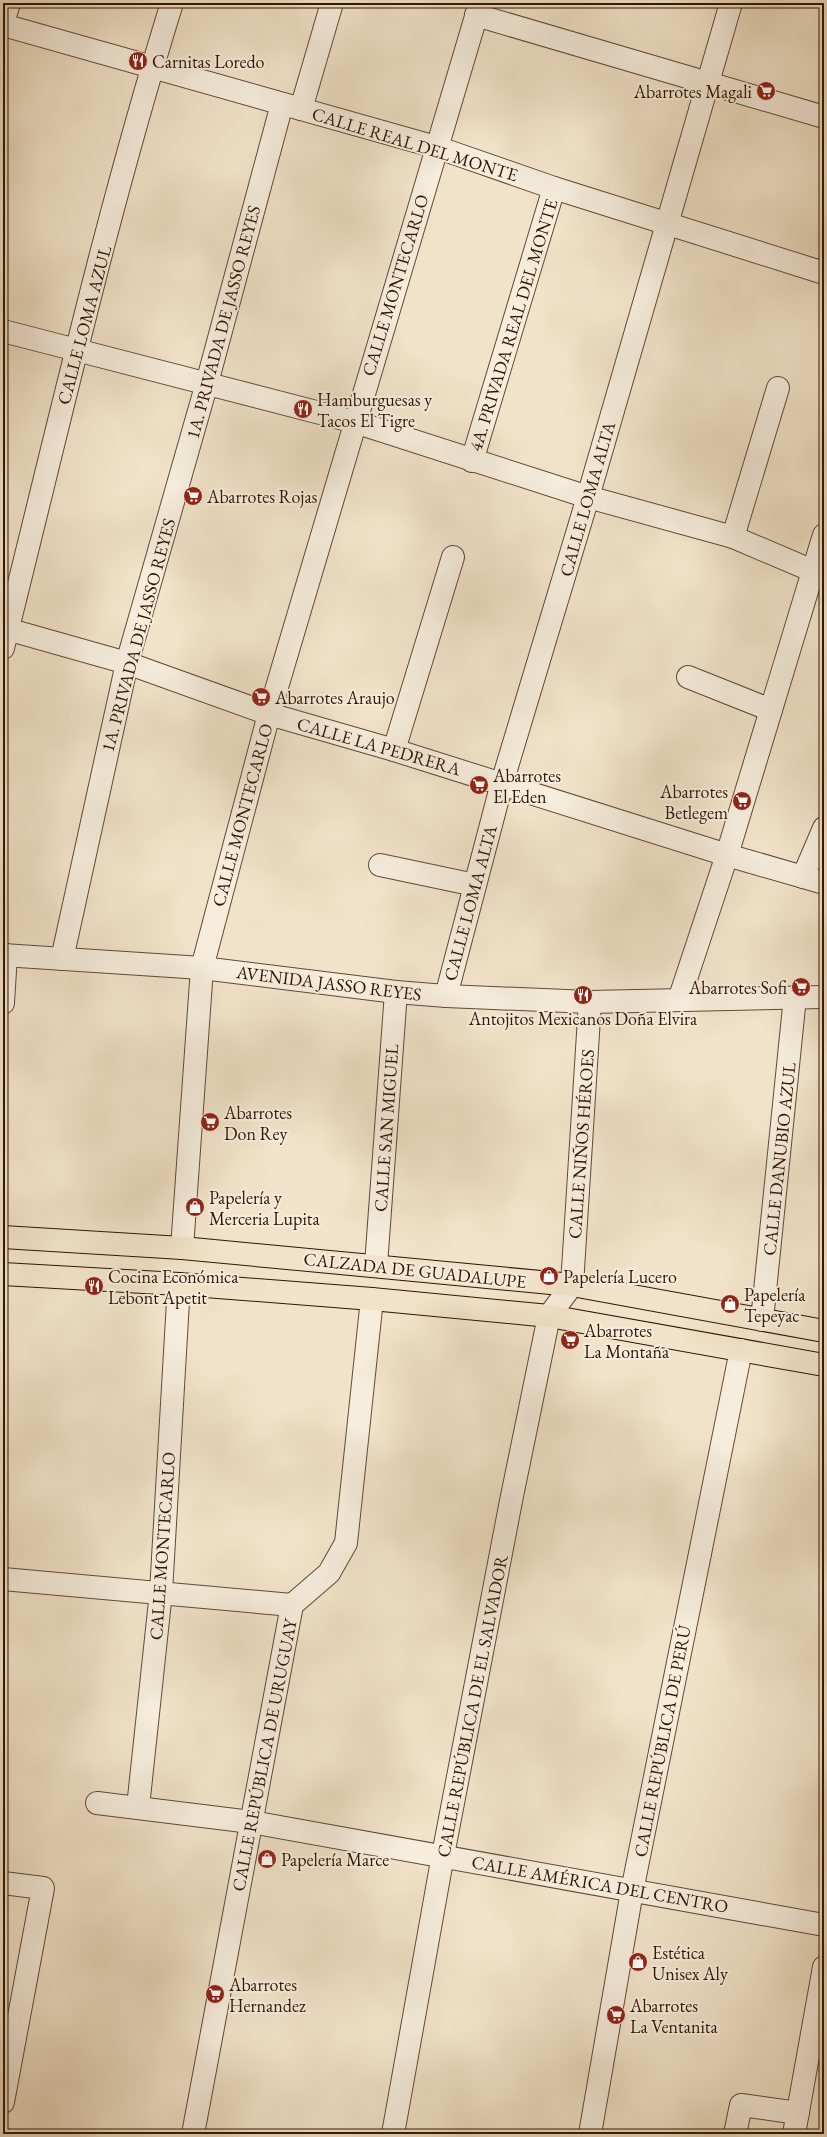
<svg xmlns="http://www.w3.org/2000/svg" width="827" height="2137" font-family="'EB Garamond',serif">
	<rect width="100%" height="100%" fill="#f1e3ca"/>
	<filter id="stains"><feTurbulence type="fractalNoise" baseFrequency=".005" numOctaves="4"/><feColorMatrix values="0 0 0 0 .2 0 0 0 0 .09 0 0 0 0 .02 0 0 0 .5 -.17"/></filter>
	<radialGradient id="worn" r=".72"><stop offset=".6" stop-color="#630" stop-opacity="0"/><stop offset="1" stop-color="#630" stop-opacity=".3"/></radialGradient>
	<g fill="none" stroke-linecap="round" stroke-linejoin="round">
		<defs>
			<g id="minor">
				<polyline points="476,15 824,117"/>
				<polyline points="3,23 9,3"/>
				<polyline points="3,25 436,147 554,188 824,273"/>
				<polyline points="301,109 332,3"/>
				<polyline points="3,331 355,422 588,497 733,537 813,571 824,578"/>
				<polyline points="472,461 554,188"/>
				<polyline points="733,537 778,388"/>
				<polyline points="3,628 127,663 269,714 394,750 727,855 824,883"/>
				<path d="M3,648C57,433 106,215 172,3"/>
				<polyline points="688,677 771,710"/>
				<polyline points="394,750 453,557"/>
				<polyline points="380,865 475,885"/>
				<polyline points="803,877 824,828"/>
				<polyline points="3,955 202,968 396,992 446,996 590,1002 824,997"/>
				<polyline points="62,959 127,663 207,383 282,104"/>
				<polyline points="446,996 502,783 588,497 731,3"/>
				<polyline points="679,1000 727,855 824,535"/>
				<polyline points="3,1003 6,955"/>
				<polyline points="182,1248 202,968 269,714 480,3"/>
				<polyline points="376,1265 396,992"/>
				<polyline points="762,1320 795,997"/>
				<polyline points="3,1579 292,1605"/>
				<polyline points="97,1803 251,1822 824,1925"/>
				<polyline points="138,1807 161,1592 179,1284"/>
				<polyline points="3,1883 43,1888 3,2102"/>
				<polyline points="193,2134 292,1605 329,1573 346,1543 372,1299"/>
				<polyline points="393,2134 443,1855 511,1501 549,1316 572,1285 590,1002"/>
				<polyline points="590,2134 632,1891 741,1350"/>
				<polyline points="735,2134 741,2105 798,2113"/>
				<polyline points="794,2134 824,1967"/>
			</g>
			<g id="major">
				<polyline points="3,1237 182,1248 572,1285 824,1331"/>
				<polyline points="3,1274 179,1284 372,1299 549,1316 824,1365"/>
			</g>
		</defs>
		<use href="#minor" stroke="#624834" stroke-width="24"/>
		<use href="#major" stroke="#321402" stroke-width="24"/>
		<use href="#minor" stroke="#f6eddd" stroke-width="22"/>
		<use href="#major" stroke="#f1e3ca" stroke-width="22"/>
	</g>
	<defs>
		<symbol id="restaurant-disc" viewBox="-11 -11 22 22"><circle r="9.5" fill="#8f2418" stroke="#f6eddd"/><path d="M-5-6h1v4h1v-4h1v4h1v-4h1v5L-1.5 .5V6h-2V.5L-5-1ZM5-6V6H3V1.5H1.5Q1.5-4 5-6Z" fill="#fff"/></symbol>
		<symbol id="supermarket-disc" viewBox="-11 -11 22 22"><circle r="9.5" fill="#8f2418" stroke="#f6eddd"/><path d="M-6-5.5h2.5l.6 2H6L4.5 2H-2.5L-4.4-4H-6ZM-1.5 3.2a1.3 1.3 0 1 0 .1 0ZM3 3.2a1.3 1.3 0 1 0 .1 0Z" fill="#fff"/></symbol>
		<symbol id="shop-disc" viewBox="-11 -11 22 22"><circle r="9.5" fill="#8f2418" stroke="#f6eddd"/><path d="M-5-2.5h2.3a2.7 3.5 0 0 1 5.4 0H5L5.5 6h-11ZM-1.5-2.5h3a1.5 2.3 0 0 0-3 0Z" fill="#fff"/></symbol>
	</defs>
	<g fill-rule="evenodd">
		<use href="#restaurant-disc" x="127" y="50" width="22" height="22"/>
		<use href="#supermarket-disc" x="755" y="80" width="22" height="22"/>
		<use href="#restaurant-disc" x="292" y="398" width="22" height="22"/>
		<use href="#supermarket-disc" x="182" y="485" width="22" height="22"/>
		<use href="#supermarket-disc" x="250" y="686" width="22" height="22"/>
		<use href="#supermarket-disc" x="468" y="774" width="22" height="22"/>
		<use href="#supermarket-disc" x="731" y="790" width="22" height="22"/>
		<use href="#supermarket-disc" x="790" y="976" width="22" height="22"/>
		<use href="#restaurant-disc" x="572" y="984" width="22" height="22"/>
		<use href="#supermarket-disc" x="199" y="1111" width="22" height="22"/>
		<use href="#shop-disc" x="184" y="1196" width="22" height="22"/>
		<use href="#shop-disc" x="538" y="1265" width="22" height="22"/>
		<use href="#restaurant-disc" x="83" y="1275" width="22" height="22"/>
		<use href="#shop-disc" x="719" y="1293" width="22" height="22"/>
		<use href="#supermarket-disc" x="559" y="1329" width="22" height="22"/>
		<use href="#shop-disc" x="256" y="1848" width="22" height="22"/>
		<use href="#shop-disc" x="627" y="1951" width="22" height="22"/>
		<use href="#supermarket-disc" x="204" y="1983" width="22" height="22"/>
		<use href="#supermarket-disc" x="605" y="2004" width="22" height="22"/>
	</g>
	<g text-anchor="middle" dominant-baseline="central" stroke-width="4" stroke-linejoin="round" paint-order="stroke">
		<g font-size="18" fill="#321402" stroke="#f6eddd" text-anchor="start">
			<text x="152" y="61">Carnitas Loredo</text>
			<text x="752" y="91" text-anchor="end">Abarrotes Magali</text>
			<text x="317" y="399">Hamburguesas y<tspan x="317" dy="21">Tacos El Tigre</tspan></text>
			<text x="207" y="496">Abarrotes Rojas</text>
			<text x="275" y="697">Abarrotes Araujo</text>
			<text x="493" y="775">Abarrotes<tspan x="493" dy="21">El Eden</tspan></text>
			<text x="728" y="791" text-anchor="end">Abarrotes<tspan x="728" dy="21">Betlegem</tspan></text>
			<text x="787" y="987" text-anchor="end">Abarrotes Sofi</text>
			<text x="583" y="1018" text-anchor="middle">Antojitos Mexicanos Doña Elvira</text>
			<text x="224" y="1112">Abarrotes<tspan x="224" dy="21">Don Rey</tspan></text>
			<text x="209" y="1197">Papelería y<tspan x="209" dy="21">Merceria Lupita</tspan></text>
			<text x="108" y="1276">Cocina Económica<tspan x="108" dy="21">Lebont Apetit</tspan></text>
			<text x="563" y="1276">Papelería Lucero</text>
			<text x="744" y="1294">Papelería<tspan x="744" dy="21">Tepeyac</tspan></text>
			<text x="584" y="1330">Abarrotes<tspan x="584" dy="21">La Montaña</tspan></text>
			<text x="281" y="1859">Papelería Marce</text>
			<text x="652" y="1952">Estética<tspan x="652" dy="21">Unisex Aly</tspan></text>
			<text x="229" y="1984">Abarrotes<tspan x="229" dy="21">Hernandez</tspan></text>
			<text x="630" y="2005">Abarrotes<tspan x="630" dy="21">La Ventanita</tspan></text>
		</g>
		<g font-size="18" fill="#321402" stroke="#f6eddd">
			<text transform="translate(415 144) rotate(17)">CALLE REAL DEL MONTE</text>
			<text transform="translate(395 285) rotate(-73)">CALLE MONTECARLO</text>
			<text transform="translate(223 322) rotate(-75)">1A. PRIVADA DE JASSO REYES</text>
			<text transform="translate(84 325) rotate(-75)">CALLE LOMA AZUL</text>
			<text transform="translate(513 325) rotate(-73)">4A. PRIVADA REAL DEL MONTE</text>
			<text transform="translate(587 499) rotate(-74)">CALLE LOMA ALTA</text>
			<text transform="translate(138 635) rotate(-75)">1A. PRIVADA DE JASSO REYES</text>
			<text transform="translate(379 746) rotate(16)">CALLE LA PEDRERA</text>
			<text transform="translate(242 815) rotate(-75)">CALLE MONTECARLO</text>
			<text transform="translate(470 903) rotate(-75)">CALLE LOMA ALTA</text>
			<text transform="translate(329 983) rotate(7)">AVENIDA JASSO REYES</text>
			<text transform="translate(386 1128) rotate(-86)">CALLE SAN MIGUEL</text>
			<text transform="translate(581 1144) rotate(-86)">CALLE NIÑOS HÉROES</text>
			<text transform="translate(779 1159) rotate(-84)">CALLE DANUBIO AZUL</text>
			<text transform="translate(415 1270) rotate(6)">CALZADA DE GUADALUPE</text>
			<text transform="translate(162 1546) rotate(-86)">CALLE MONTECARLO</text>
			<text transform="translate(472 1706) rotate(-79)">CALLE REPÚBLICA DE EL SALVADOR</text>
			<text transform="translate(662 1741) rotate(-79)">CALLE REPÚBLICA DE PERÚ</text>
			<text transform="translate(264 1755) rotate(-79)">CALLE REPÚBLICA DE URUGUAY</text>
			<text transform="translate(600 1884) rotate(10)">CALLE AMÉRICA DEL CENTRO</text>
		</g>
	</g>
	<rect width="827" height="2137" fill="none" stroke="#f1e3ca" stroke-width="16"/>
	<rect x="4" y="4" width="819" height="2129" fill="none" stroke="#321402" stroke-width="2"/>
	<rect x="8" y="8" width="811" height="2121" fill="none" stroke="#321402"/>
	<rect width="100%" height="100%" filter="url(#stains)"/>
	<rect width="100%" height="100%" fill="url(#worn)"/>
</svg>
